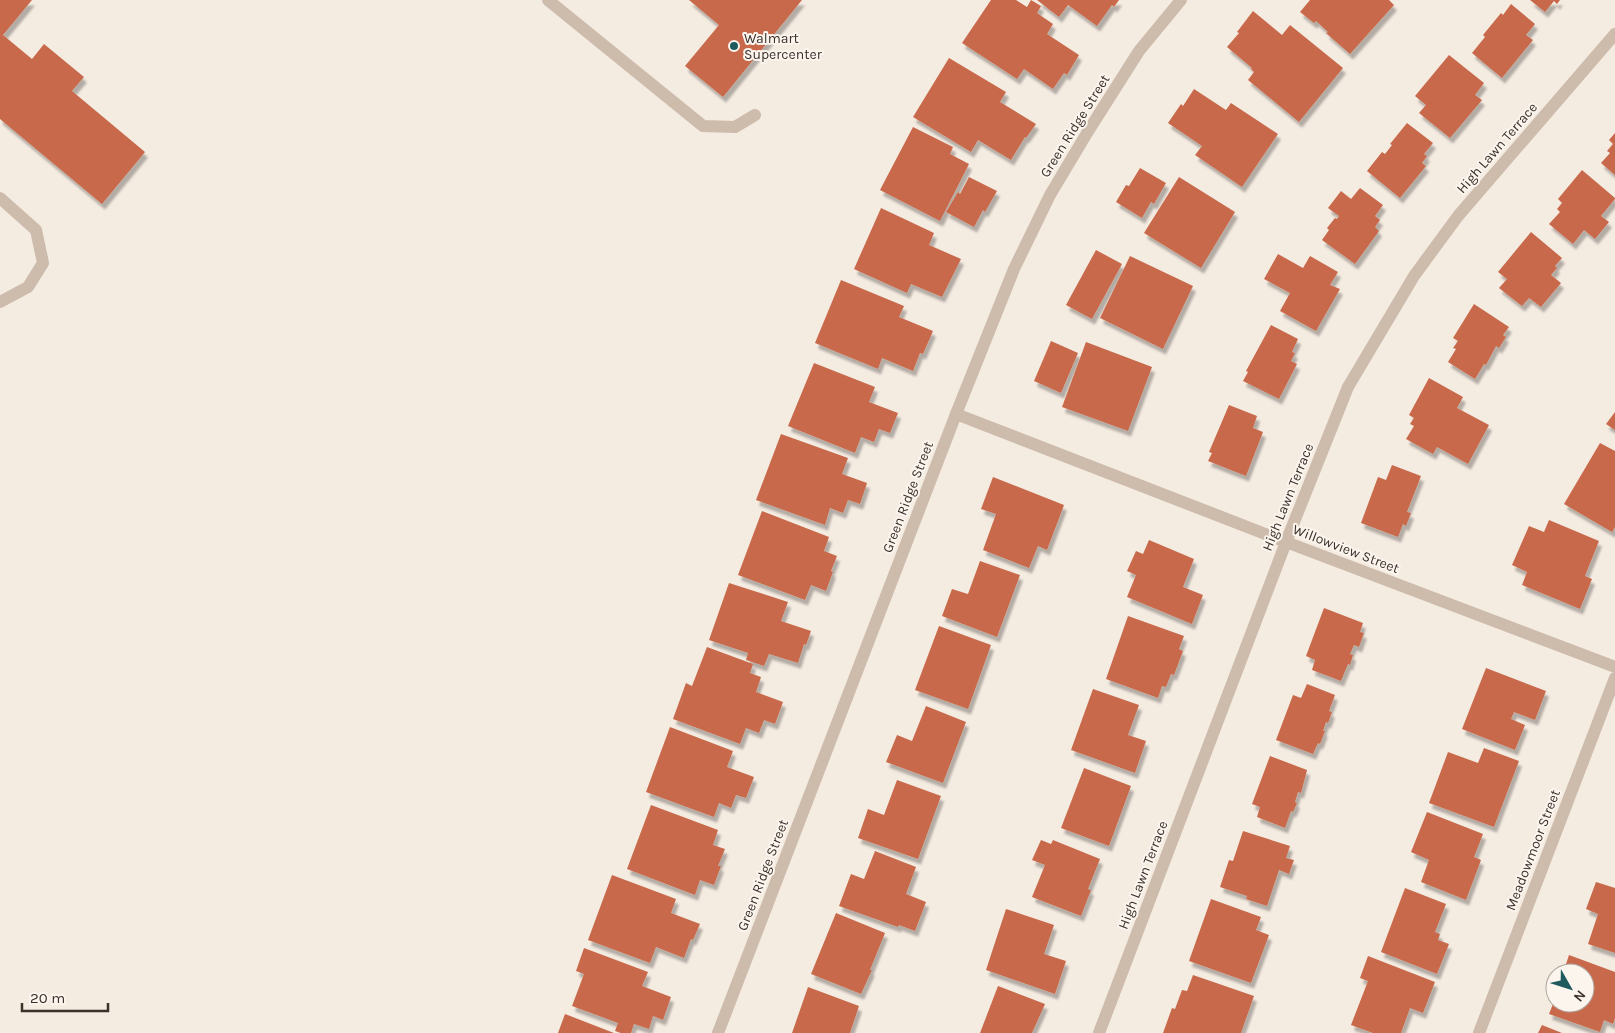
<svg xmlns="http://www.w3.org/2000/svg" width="1615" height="1033" font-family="Karla,sans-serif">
	<defs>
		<filter id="shadow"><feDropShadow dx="3" dy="5.5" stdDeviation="1" flood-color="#0004"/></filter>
	</defs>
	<rect width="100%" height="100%" fill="#f4ebe1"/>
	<g fill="#c8694b" filter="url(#shadow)">
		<polygon points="0,0 32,0 3,35 32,59 44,44 84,77 72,91 145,152 102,204 0,119"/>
		<polygon points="689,0 802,0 723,97 685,66 719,25"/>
		<polygon points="991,0 1016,0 1027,7 1031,0 1041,6 1037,13 1053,24 1047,34 1079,55 1067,75 1064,73 1053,89 1024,69 1017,79 962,43"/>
		<polygon points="1037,0 1119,0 1114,7 1112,5 1097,26 1068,5 1059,17"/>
		<polygon points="1310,0 1389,0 1394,5 1350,54 1326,33 1328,32 1316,21 1314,23 1300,12"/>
		<polygon points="1530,0 1560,0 1557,4 1554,1 1545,12"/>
		<polygon points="1511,4 1535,24 1526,35 1533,40 1502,78 1472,53 1485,37 1483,35 1501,13 1503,15"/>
		<polygon points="1253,11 1282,35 1290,25 1343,68 1299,122 1248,80 1254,72 1251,69 1252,68 1227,47 1239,33 1237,32"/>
		<polygon points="1449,55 1484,83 1475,95 1482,100 1450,138 1419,113 1426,105 1415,96"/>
		<polygon points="949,58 1006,92 1000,102 1036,124 1026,138 1025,137 1011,160 978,140 971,152 913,117"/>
		<polygon points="1194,89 1226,110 1231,103 1278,134 1242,187 1195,155 1202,146 1168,123 1181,104 1183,106"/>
		<polygon points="1407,123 1433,143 1424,154 1427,156 1422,163 1426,166 1400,198 1367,171 1382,152 1385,154 1392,145 1390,144"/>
		<polygon points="913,127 953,147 950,154 969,164 940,221 880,190"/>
		<polygon points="1615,133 1615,175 1601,163 1610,153 1607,151 1613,144 1609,140"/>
		<polygon points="1140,168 1166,183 1154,204 1151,202 1142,218 1116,202 1126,185 1129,186"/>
		<polygon points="1582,170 1615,198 1615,199 1601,216 1609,222 1595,239 1584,230 1573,244 1549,224 1560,212 1557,209 1562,203 1558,199"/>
		<polygon points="969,177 997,191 985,212 983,210 974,227 946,212 958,192 960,194"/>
		<polygon points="1179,177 1235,212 1201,268 1144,233"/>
		<polygon points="1360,188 1383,205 1375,216 1380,220 1375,227 1379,231 1355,264 1322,240 1329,230 1327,228 1335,218 1337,219 1339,216 1328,208 1341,191 1351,199"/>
		<polygon points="881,208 934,233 929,245 961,259 942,297 911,284 907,293 854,269"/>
		<polygon points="1531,232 1562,258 1555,266 1557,268 1551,275 1561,283 1541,307 1529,298 1522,306 1499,288 1507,279 1498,272"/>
		<polygon points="1096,250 1122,264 1092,319 1066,305"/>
		<polygon points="1278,254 1303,268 1310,256 1338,272 1330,285 1340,289 1316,331 1280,311 1290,293 1264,279"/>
		<polygon points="1130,256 1193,286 1163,349 1100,318"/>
		<polygon points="841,280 904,306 899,317 933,331 923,354 920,353 913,371 882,358 878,369 815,343"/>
		<polygon points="1474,304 1509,327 1503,335 1506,337 1499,348 1496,346 1486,365 1484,364 1475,379 1448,362 1456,349 1453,348 1458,341 1453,338"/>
		<polygon points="1271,325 1298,339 1292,352 1295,353 1291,361 1297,364 1279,399 1243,381 1248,372 1246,371"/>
		<polygon points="1051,341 1078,353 1061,393 1034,381"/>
		<polygon points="1086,342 1152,367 1128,431 1062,407"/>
		<polygon points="814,363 875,387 869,402 898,413 890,433 879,429 874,442 861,437 855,453 788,426"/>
		<polygon points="1429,378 1463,397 1457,408 1489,425 1468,464 1437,447 1433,454 1406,439 1414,426 1410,424 1414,418 1409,415"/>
		<polygon points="1229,405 1257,416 1253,428 1263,432 1246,476 1208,461 1212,453 1209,452"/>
		<polygon points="1615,412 1615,430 1606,424"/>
		<polygon points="781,434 848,458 842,474 867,483 860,504 848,500 843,513 830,508 825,525 756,500"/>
		<polygon points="1600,443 1615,451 1615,527 1612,532 1564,504"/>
		<polygon points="1392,465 1421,476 1407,512 1411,513 1406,526 1403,524 1398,537 1361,523 1378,477 1386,480"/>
		<polygon points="993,477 1064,505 1047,550 1038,546 1029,568 983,550 996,514 981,509"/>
		<polygon points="762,511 829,537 824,551 837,556 831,571 833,572 826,591 811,585 805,600 738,575"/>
		<polygon points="1549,520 1599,541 1585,576 1592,579 1580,609 1522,585 1527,572 1512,565 1529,526 1544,532"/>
		<polygon points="1149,540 1194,559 1183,587 1203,595 1192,624 1127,597 1136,575 1127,571 1136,551 1143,554"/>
		<polygon points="980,561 1020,575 997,637 942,616 952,589 968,594"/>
		<polygon points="729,583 788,602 781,621 811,631 806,645 804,644 798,663 769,654 764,666 746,660 748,653 709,640"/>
		<polygon points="1324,608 1363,623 1360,632 1364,633 1359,647 1354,645 1350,654 1353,655 1350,665 1348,664 1341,681 1312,670 1315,660 1306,656"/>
		<polygon points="1128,616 1184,636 1179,649 1183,651 1174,675 1171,674 1166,687 1162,686 1158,698 1106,679"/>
		<polygon points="939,626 991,645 968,709 915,690"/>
		<polygon points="707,647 753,664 750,673 761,677 756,692 783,702 775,724 764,720 759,733 746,728 740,744 673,719 686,683 692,686"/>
		<polygon points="1486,668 1546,691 1535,720 1514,712 1511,719 1525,725 1515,750 1462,729"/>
		<polygon points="1307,684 1335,695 1329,711 1332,712 1328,723 1326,722 1323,731 1325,731 1320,744 1318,743 1313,754 1276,740 1293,695 1301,698"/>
		<polygon points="1093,689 1139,705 1128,735 1146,741 1135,773 1071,750"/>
		<polygon points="926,706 966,722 943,783 886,762 897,735 912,741"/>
		<polygon points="670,727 733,751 727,767 754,777 746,798 736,795 731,808 719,803 714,817 646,792"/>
		<polygon points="1484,748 1519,761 1494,827 1429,803 1448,752 1478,763"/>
		<polygon points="1270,756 1307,770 1301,793 1298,792 1295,802 1297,803 1293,812 1291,811 1285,828 1257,817 1260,807 1252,804"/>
		<polygon points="1084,768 1131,786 1109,846 1061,828"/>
		<polygon points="897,780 941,796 918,859 858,838 868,809 884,815"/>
		<polygon points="651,805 718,830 713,845 725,849 718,866 721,866 714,885 700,880 695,895 627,869"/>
		<polygon points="1427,812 1483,834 1474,857 1481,860 1466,900 1421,882 1429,860 1411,852"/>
		<polygon points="1243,831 1290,846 1286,858 1294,860 1289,874 1279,870 1267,906 1246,899 1247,896 1220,887 1229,860 1233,861"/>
		<polygon points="1041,840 1051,844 1053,840 1100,859 1088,889 1091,890 1081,916 1032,897 1045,865 1032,860"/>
		<polygon points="875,851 916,867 906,894 926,902 915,931 899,925 898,927 839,906 851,874 864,879"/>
		<polygon points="612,875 676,899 671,913 700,924 693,940 691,939 684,958 656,947 650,963 588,940"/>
		<polygon points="1596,882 1615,888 1615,953 1588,944 1598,914 1586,909"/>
		<polygon points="1405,888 1446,904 1435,932 1440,934 1438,940 1449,944 1437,974 1381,952"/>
		<polygon points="1211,899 1261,917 1256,930 1269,935 1251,983 1189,961"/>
		<polygon points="1006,909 1054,925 1044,954 1066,961 1055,994 986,970"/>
		<polygon points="836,913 885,933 870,970 872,970 861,994 811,974"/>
		<polygon points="584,948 648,972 642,986 671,997 663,1020 653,1016 649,1029 634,1024 631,1033 621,1033 615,1031 618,1023 572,1006 584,974 576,971"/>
		<polygon points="1569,955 1615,972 1615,1018 1613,1024 1604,1020 1600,1032 1549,1014 1555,999 1555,1003 1585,1003 1585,973 1563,973"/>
		<polygon points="1368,956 1435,982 1423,1013 1410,1008 1401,1033 1373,1033 1351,1025 1368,981 1360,978"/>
		<polygon points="1193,975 1254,996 1241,1033 1163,1033 1172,1008 1175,1009 1182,990 1187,991"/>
		<polygon points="998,986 1045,1004 1032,1033 980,1033"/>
		<polygon points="808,987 859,1006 850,1033 792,1033"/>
		<polygon points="565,1014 614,1033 558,1033"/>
		<polygon points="1542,1025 1562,1033 1538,1033"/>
	</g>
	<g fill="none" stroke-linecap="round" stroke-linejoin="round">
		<g stroke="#cdbbac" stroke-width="12">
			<polyline points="548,0 703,126 735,127 755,115"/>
			<polyline points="0,198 36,230 43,263 28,287 0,302"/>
		</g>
		<g stroke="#cdbbac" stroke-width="12">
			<polyline points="956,414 1286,542 1615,667"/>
			<polyline points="718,1033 956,414 1014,269 1050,195 1087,133 1139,51 1181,0"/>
			<polyline points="1099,1033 1286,542 1348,387 1414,276 1458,216 1615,34"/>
			<polyline points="1479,1033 1615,678"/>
		</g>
	</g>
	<circle fill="#1f5a5e" stroke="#fbf5ee" stroke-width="2" cx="734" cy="46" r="5"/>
	<g text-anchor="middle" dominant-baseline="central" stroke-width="4" stroke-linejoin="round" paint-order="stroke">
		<g font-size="14" fill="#3b302b" stroke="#fbf5ee" text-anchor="start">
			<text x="744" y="38">Walmart<tspan x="744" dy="16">Supercenter</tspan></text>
		</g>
		<g font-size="14" fill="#3b302b" stroke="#fbf5ee">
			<text transform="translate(1075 126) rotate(-58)">Green Ridge Street</text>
			<text transform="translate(1497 148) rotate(-49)">High Lawn Terrace</text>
			<text transform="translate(908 497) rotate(-69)">Green Ridge Street</text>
			<text transform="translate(1288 497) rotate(-68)">High Lawn Terrace</text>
			<text transform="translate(1346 549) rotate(21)">Willowview Street</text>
			<text transform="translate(1533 850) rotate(-69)">Meadowmoor Street</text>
			<text transform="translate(763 875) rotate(-69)">Green Ridge Street</text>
			<text transform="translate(1143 875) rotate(-69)">High Lawn Terrace</text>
		</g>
	</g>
	<g transform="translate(1570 988) rotate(129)"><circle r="24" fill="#fbf5ee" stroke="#aea6a0"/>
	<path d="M0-4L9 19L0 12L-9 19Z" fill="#1f5a5e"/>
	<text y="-8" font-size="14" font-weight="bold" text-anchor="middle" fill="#3b302b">N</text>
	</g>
	<path d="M22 1003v8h86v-8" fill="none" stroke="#3b302b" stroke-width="2.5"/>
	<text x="30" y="1003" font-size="15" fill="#3b302b" stroke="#fbf5ee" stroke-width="4" paint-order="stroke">20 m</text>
</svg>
